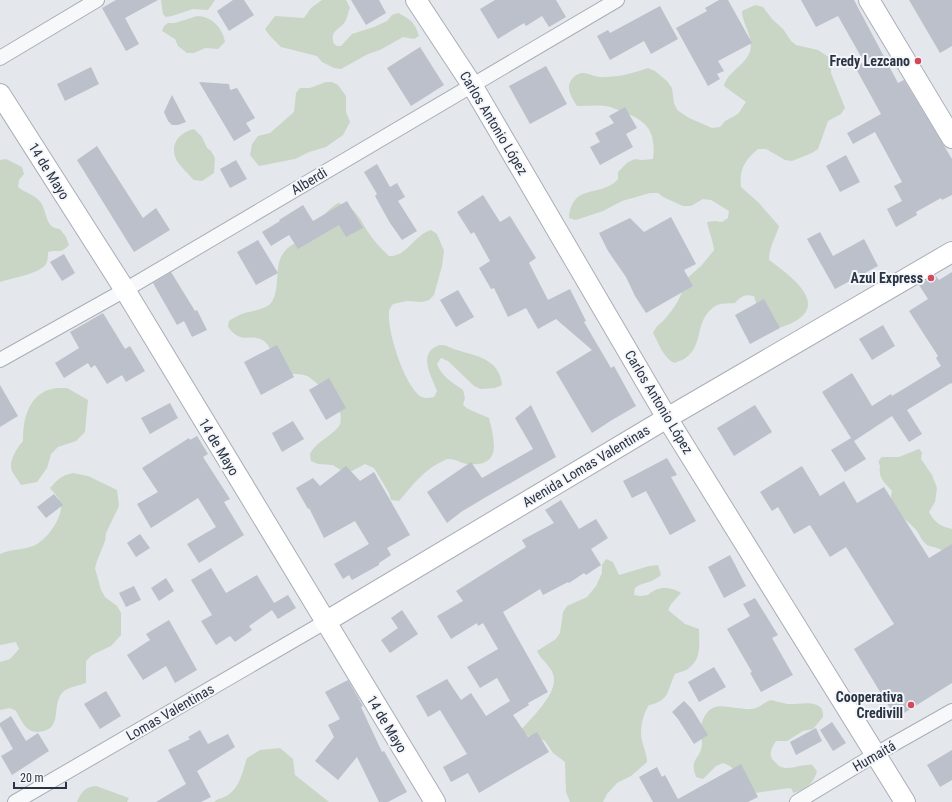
<svg xmlns="http://www.w3.org/2000/svg" width="952" height="802" font-family="'Roboto Condensed',sans-serif">
	<rect width="100%" height="100%" fill="#e4e7ec"/>
	<g fill="#c9d6c5">
		<polygon points="161,0 215,0 208,10 193,9 172,16 166,17 163,14"/>
		<path d="M322,0H346L350,8C348,11 348,16 346,20C341,30 329,29 334,44L337,46H341L352,34L374,27L387,21L392,15L398,13C410,19 415,22 419,36L414,39L403,37L380,50L368,54L341,69L334,68L322,62L317,56L281,47L270,36L265,29L275,16L304,18L311,8Z"/>
		<path d="M755,5L763,7L772,19L783,29L791,41L796,45L818,50L830,58L831,73L845,108L841,114L828,121L818,149L812,153L792,161L785,160L766,149H758C745,160 739,169 741,187L758,202L779,226C776,237 769,247 769,260C801,283 835,312 775,329L760,316L754,296C745,294 741,296 735,303C728,304 720,302 714,307C691,323 708,354 674,363C663,357 659,344 653,333C656,327 658,325 663,321C674,309 683,296 685,280L701,266L714,250C713,240 709,232 707,222L715,221L722,222L728,218L729,211L711,200L703,199L691,206H683L663,197L658,193H650L622,201L603,211L576,220L569,218C572,182 602,198 618,179V172L628,162L635,159L642,160L653,159C656,132 648,121 623,112C618,110 612,107 606,106C597,105 587,106 577,106C572,98 564,87 573,78C575,75 579,73 584,73C591,74 597,78 605,77C620,77 633,73 648,68L655,71L667,81L672,88L674,103L677,110L689,118L712,128L720,127L725,121L738,114L746,102L724,86C727,72 746,65 750,51C754,37 742,24 742,11Z"/>
		<path d="M197,16C211,16 223,28 225,42L218,49L205,48L194,53H187L178,46L175,39L162,31L164,26L168,23H175Z"/>
		<polygon points="326,82 332,82 338,85 346,96 346,112 350,122 343,135 326,147 309,152 295,159 259,166 250,155 252,144 258,136 270,133 294,112 296,93 300,88 310,88"/>
		<path d="M194,129L202,137L207,148L211,151L215,158L214,173L202,181L194,180C189,175 181,167 177,161C169,145 178,133 194,129Z"/>
		<path d="M6,159L22,167L24,174L19,180L18,187C25,193 36,195 41,203C48,214 45,228 60,229L66,237L69,245C60,255 58,249 48,252C48,255 48,261 46,264C40,274 11,278 0,282V160Z"/>
		<path d="M338,203C355,206 360,219 368,232C374,241 381,249 389,256C407,257 414,235 431,230L437,234L444,251L442,266L434,295L429,300L422,302L407,301L393,304C391,307 389,309 389,312C387,331 404,384 420,396C425,399 429,398 434,397L437,391C433,379 421,361 431,350C434,347 438,345 442,345C447,345 452,349 457,350C476,356 500,359 502,385L495,388L481,389L474,386L448,361L441,358L437,364C442,377 452,382 463,390L465,398L463,405L468,409L489,418C494,439 503,467 469,464C462,464 454,458 448,459C445,459 442,462 439,463C422,472 412,486 399,501L391,500L389,493L374,468L365,464L352,471L345,473L333,465L318,464L311,461L310,454C316,441 336,434 340,424C341,422 341,415 340,412C338,402 316,381 307,376C302,374 297,374 292,374C286,370 279,365 275,360C271,354 270,345 264,341C251,332 242,346 228,327L229,321C235,317 242,313 249,312C256,310 263,309 269,305C279,297 276,274 279,263C283,244 302,242 314,231C319,226 321,218 326,213C329,209 334,206 338,203Z"/>
		<path d="M57,388H67L88,400L85,432L76,441L58,447L51,454L47,468L37,482L21,485C18,480 14,475 12,471C8,461 17,448 23,441C23,424 26,403 42,393C46,390 52,389 57,388Z"/>
		<path d="M919,449L922,452L921,459L932,475L937,488L935,502L929,512C935,523 940,526 952,529V563C948,558 944,550 937,548C933,546 929,547 926,544C921,540 920,535 917,531C907,518 886,512 892,491C884,482 878,478 880,466C878,462 878,460 882,457H899Z"/>
		<path d="M73,473L88,476L117,490L119,506L106,533L105,541L97,561L95,568L101,590L105,597L117,606L121,613V635L111,646L92,655L86,661V683C79,686 68,687 63,692C50,705 65,731 37,732C26,732 21,720 16,711L10,708L0,710V662L10,659L19,649L16,642L0,645V554C10,549 23,550 33,546C46,541 61,520 61,507C61,499 54,493 50,488C57,480 62,475 73,473Z"/>
		<path d="M606,559L613,562L619,575L649,566L658,565L661,575C651,584 644,581 635,588L634,595L640,596L648,595C657,586 670,586 681,593L671,604L668,610L685,624L699,629C699,644 702,658 689,668C686,671 679,672 675,674C667,690 670,701 649,705C644,712 641,724 641,733C641,743 647,752 647,762L631,776L617,783L607,794L603,802H570L566,792L565,762L553,753L545,741L539,738L525,735L520,731C531,718 560,692 553,674C550,665 541,660 537,651L556,639L560,633L563,612L567,606L587,597L596,586L602,573V565Z"/>
		<path d="M771,700C776,701 782,703 787,704C799,705 825,697 823,717L813,729L803,731L787,741H776C771,749 767,756 776,763C778,766 783,768 787,768C796,768 803,764 812,765L817,771C814,784 804,790 793,793L792,789L789,788L755,793L730,766L723,763L716,766L703,779L696,777C689,758 700,760 702,745C703,740 699,735 700,730C708,693 729,711 752,709C760,708 764,702 771,700Z"/>
		<path d="M280,748L293,759L295,775L329,802H214C218,798 224,798 228,795C240,787 243,770 247,758L260,750Z"/>
		<path d="M96,786L129,798L127,802H77C81,792 85,787 96,786Z"/>
	</g>
	<g fill="#bbc0ca">
		<polygon points="116,0 158,0 125,18 139,44 126,51 102,8"/>
		<polygon points="233,0 244,0 254,15 229,31 217,11"/>
		<polygon points="351,0 379,0 386,13 366,25"/>
		<polygon points="495,0 556,0 566,17 549,27 542,16 526,26 524,23 498,39 480,9"/>
		<polygon points="719,0 728,0 752,43 718,61 724,71 717,74 720,79 708,86 676,28 707,11 705,8"/>
		<polygon points="801,0 854,0 898,83 904,80 952,159 952,195 942,200 941,198 916,212 917,215 896,227 887,209 902,201 894,186 902,182 875,132 853,144 847,133 881,114 855,67 864,62 838,16 816,27"/>
		<polygon points="909,0 952,0 952,46 940,53"/>
		<polygon points="660,6 678,39 651,54 644,41 610,60 597,36 608,30 610,33"/>
		<polygon points="420,47 444,85 411,106 387,68"/>
		<polygon points="546,66 567,104 530,124 509,86"/>
		<polygon points="91,67 99,84 65,101 57,84"/>
		<polygon points="199,82 229,84 230,90 237,88 255,118 246,123 251,131 234,141"/>
		<polygon points="172,95 186,122 178,125 172,125 168,121 164,112"/>
		<polygon points="625,107 637,128 626,134 633,147 600,165 590,147 600,142 595,133 614,123 609,116"/>
		<polygon points="97,146 143,218 156,208 170,230 134,252 77,160"/>
		<polygon points="846,155 860,182 840,192 826,166"/>
		<polygon points="236,160 247,179 230,188 220,169"/>
		<polygon points="377,164 390,187 397,183 405,197 398,201 417,231 402,240 390,223 375,196 377,194 364,172"/>
		<polygon points="483,195 500,222 510,216 536,258 529,263 548,300 570,289 586,321 584,322 611,368 614,366 636,406 612,420 592,433 556,372 592,350 556,319 538,329 526,308 508,317 494,288 491,289 479,268 490,261 474,232 471,234 457,212"/>
		<polygon points="347,201 363,228 346,237 339,225 298,249 289,235 271,246 262,232 280,221 279,220 303,205 313,221"/>
		<polygon points="671,217 696,264 684,270 693,286 646,313 635,296 626,277 608,251 599,233 630,218 644,232"/>
		<polygon points="820,232 833,256 864,239 878,266 835,289 807,239"/>
		<polygon points="258,240 278,273 256,285 237,252"/>
		<polygon points="64,254 75,273 62,281 50,262"/>
		<polygon points="171,272 195,311 197,310 207,330 192,337 184,321 177,325 153,283"/>
		<polygon points="952,272 952,384 951,383 907,410 922,434 909,442 892,416 854,441 866,459 845,472 831,450 851,438 822,392 852,373 872,406 891,394 892,396 941,366 936,358 938,356 909,311 928,299 919,285 935,275 939,280"/>
		<polygon points="458,290 474,317 456,327 440,300"/>
		<polygon points="764,299 780,328 750,344 735,315"/>
		<polygon points="103,313 125,349 130,346 145,371 126,382 122,375 107,384 95,365 91,368 88,363 64,378 55,363 79,348 70,332"/>
		<polygon points="883,325 895,346 872,360 859,339"/>
		<polygon points="277,345 294,377 261,395 244,362"/>
		<polygon points="329,378 346,408 326,420 309,390"/>
		<polygon points="0,385 18,416 0,427"/>
		<polygon points="170,403 178,418 150,434 141,418"/>
		<polygon points="531,405 556,457 486,497 461,512 447,523 427,492 471,462 482,478 533,449 515,418"/>
		<polygon points="755,405 772,432 734,456 717,428"/>
		<polygon points="293,421 304,439 282,452 272,433"/>
		<polygon points="197,436 208,454 203,457 230,499 224,502 244,535 199,563 187,544 216,527 198,498 151,528 137,504 158,492 142,468 189,438 190,440"/>
		<polygon points="667,458 677,475 671,477 696,521 670,535 646,491 632,498 623,481"/>
		<polygon points="346,466 360,481 374,472 410,535 387,548 391,555 379,563 379,565 352,580 349,575 343,579 334,564 369,544 355,521 324,538 309,508 308,509 296,488 313,478 320,486"/>
		<polygon points="802,466 820,496 844,481 857,503 884,487 929,558 952,544 952,683 896,718 854,649 894,624 846,547 830,557 810,525 794,534 778,507 772,511 760,492"/>
		<polygon points="54,494 63,505 46,518 37,507"/>
		<polygon points="561,500 579,529 596,519 608,538 591,549 601,565 586,575 584,573 569,583 568,582 543,595 540,589 503,612 548,692 528,703 529,705 513,715 528,737 537,732 549,752 479,793 468,773 451,782 443,767 467,754 440,710 428,717 416,696 447,679 461,700 471,693 486,716 510,701 497,678 480,688 467,667 498,649 483,623 478,626 477,623 451,639 437,616 463,601 456,591 526,547 522,540 554,523 545,510"/>
		<polygon points="140,534 150,548 136,557 127,543"/>
		<polygon points="730,555 746,586 724,598 708,567"/>
		<polygon points="211,568 226,593 257,575 274,603 288,595 296,608 278,619 272,610 249,626 252,630 235,642 230,636 216,645 201,621 212,615 191,580"/>
		<polygon points="166,578 174,591 159,601 151,588"/>
		<polygon points="134,586 141,600 126,607 119,593"/>
		<polygon points="755,598 778,635 772,638 793,675 761,692 750,673 752,672 727,629 750,616 743,604"/>
		<polygon points="402,610 418,634 390,653 381,640 398,628 391,618"/>
		<polygon points="169,620 197,670 175,683 166,666 143,680 127,655 150,640 146,634"/>
		<polygon points="714,667 726,687 699,702 688,682"/>
		<polygon points="348,680 363,706 361,707 382,752 384,751 407,792 388,802 379,802 357,757 338,780 315,761 334,737 328,725 340,719 325,692"/>
		<polygon points="106,691 121,716 100,729 84,704"/>
		<polygon points="684,701 692,709 708,735 694,744 678,719 672,712"/>
		<polygon points="11,716 26,741 38,733 49,751 12,775 1,756 13,749 0,726 0,723"/>
		<polygon points="832,722 846,743 833,751 820,730"/>
		<polygon points="816,728 822,741 796,755 790,742"/>
		<polygon points="200,730 208,744 228,734 235,747 197,771 211,797 201,802 156,802 186,784 168,750 190,739 188,737"/>
		<polygon points="952,750 952,780 940,787 927,765"/>
		<polygon points="741,764 758,797 748,802 653,802 639,777 657,767 662,777 665,775 678,799"/>
	</g>
	<g fill="none" stroke-linecap="round" stroke-linejoin="round">
		<defs>
			<g id="street">
				<polyline points="0,58 97,0"/>
				<polyline points="0,360 125,290 617,0"/>
				<polyline points="15,802 325,622"/>
				<polyline points="797,802 876,754 952,711"/>
			</g>
			<g id="secondary">
				<polyline points="416,0 472,85 667,418 905,802"/>
				<polyline points="869,0 952,138"/>
				<polyline points="0,94 125,290 435,802"/>
				<polyline points="325,622 667,418 952,252"/>
			</g>
		</defs>
		<use href="#street" stroke="#a9aeb7" stroke-width="16"/>
		<use href="#secondary" stroke="#a9aeb7" stroke-width="22"/>
		<use href="#street" stroke="#f7f8fa" stroke-width="14"/>
		<use href="#secondary" stroke="#fff" stroke-width="20"/>
	</g>
	<g fill="#d1495b" stroke="#f4f6f9" stroke-width="1.5">
		<circle cx="918" cy="61" r="4"/>
		<circle cx="931" cy="278" r="4"/>
		<circle cx="911" cy="705" r="4"/>
	</g>
	<g text-anchor="middle" dominant-baseline="central" stroke-width="4" stroke-linejoin="round" paint-order="stroke">
		<g font-size="14" font-weight="bold" fill="#2b3445" stroke="#f4f6f9" text-anchor="end">
			<text x="910" y="61">Fredy Lezcano</text>
			<text x="923" y="278">Azul Express</text>
			<text x="903" y="697">Cooperativa<tspan x="903" dy="16">Credivill</tspan></text>
		</g>
		<g font-size="14" fill="#2b3445" stroke="#f4f6f9">
			<text transform="translate(494 123) rotate(59)">Carlos Antonio López</text>
			<text transform="translate(49 171) rotate(58)">14 de Mayo</text>
			<text transform="translate(309 181) rotate(-31)">Alberdi</text>
			<text transform="translate(659 402) rotate(59)">Carlos Antonio López</text>
			<text transform="translate(219 447) rotate(59)">14 de Mayo</text>
			<text transform="translate(586 466) rotate(-31)">Avenida Lomas Valentinas</text>
			<text transform="translate(170 712) rotate(-30)">Lomas Valentinas</text>
			<text transform="translate(387 724) rotate(59)">14 de Mayo</text>
			<text transform="translate(874 756) rotate(-30)">Humaitá</text>
		</g>
	</g>
	<path d="M14 782v6h52v-6" fill="none" stroke="#2b3445" stroke-width="2"/>
	<text x="20" y="782" font-size="12" fill="#2b3445" stroke="#f4f6f9" stroke-width="3" paint-order="stroke">20 m</text>
</svg>
